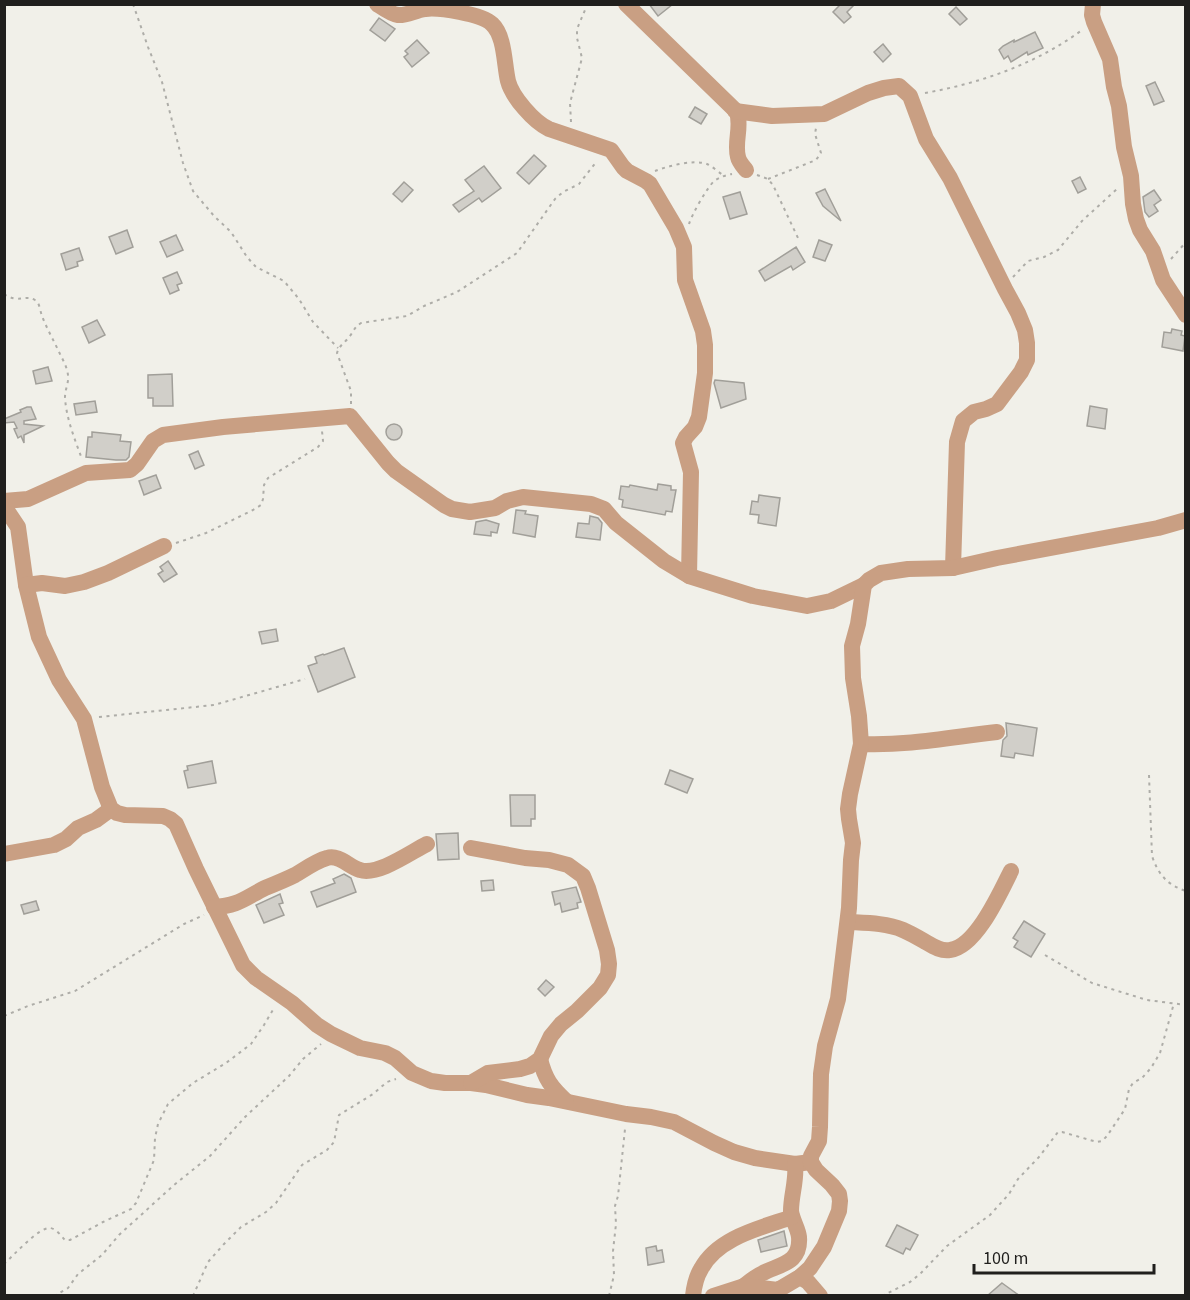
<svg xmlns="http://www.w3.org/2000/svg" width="1190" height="1300" font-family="'Source Sans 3',sans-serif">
	<rect width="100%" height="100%" fill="#f1f0e9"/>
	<g fill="#d1cfc9" stroke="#a19f99" stroke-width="1.5">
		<polygon points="649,4 673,4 658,16"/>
		<polygon points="841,4 855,4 847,12 851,17 844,23 833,12"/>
		<polygon points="956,7 967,19 960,25 949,14"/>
		<polygon points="379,18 395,29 385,41 370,30"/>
		<polygon points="1035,32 1043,48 1028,55 1027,52 1011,62 1008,56 1004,59 999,50 1003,46 1014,40 1014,42"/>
		<polygon points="417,40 429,53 412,67 404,57 408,54 405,51"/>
		<polygon points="883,44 891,54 883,62 874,52"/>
		<polygon points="1155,82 1164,101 1154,105 1146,86"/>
		<polygon points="695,107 707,114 701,124 689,117"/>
		<polygon points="534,155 546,166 529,184 517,173"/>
		<polygon points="484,166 501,188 482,202 479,198 459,212 453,205 474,191 465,180"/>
		<polygon points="1080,177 1086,189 1078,193 1072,181"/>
		<polygon points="404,182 413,190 402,202 393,194"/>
		<polygon points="825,189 841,221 823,206 816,193"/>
		<polygon points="1154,190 1161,200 1154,205 1158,211 1149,217 1145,212 1143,197"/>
		<polygon points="740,192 747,214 730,219 723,197"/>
		<polygon points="127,230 133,247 116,254 109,237"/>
		<polygon points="176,235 183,250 167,257 160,242"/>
		<polygon points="819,240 832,245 825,261 813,257"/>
		<polygon points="796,247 805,262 793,270 791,266 765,281 759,271"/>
		<polygon points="79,248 83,260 77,262 78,266 66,270 61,254"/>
		<polygon points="177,272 182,283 177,285 179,290 170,294 163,278"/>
		<polygon points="97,320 105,335 89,343 82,327"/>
		<polygon points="1172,329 1182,331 1181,335 1185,336 1183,351 1162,347 1164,332 1171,333"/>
		<polygon points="48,367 52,381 36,384 33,371"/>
		<polygon points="172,374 173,406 153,406 153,398 148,398 148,375"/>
		<polygon points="715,380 744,383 746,399 721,408 714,383"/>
		<polygon points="95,401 97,412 76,415 74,404"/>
		<polygon points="1090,406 1107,409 1105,429 1087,426"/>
		<polygon points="27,407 31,407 36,419 24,421 24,424 43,426 24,435 24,443 21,436 18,438 14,429 17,428 14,422 4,423 4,419 21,412 20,410"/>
		<circle cx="394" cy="432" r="8"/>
		<polygon points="92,432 121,435 120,441 131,442 129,457 126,460 116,460 86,457 88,437 92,437"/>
		<polygon points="198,451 204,465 195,469 189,455"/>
		<polygon points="156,475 161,488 144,495 139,481"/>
		<polygon points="658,484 671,486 671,490 676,490 672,512 666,511 665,515 622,507 623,500 619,499 621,486 629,487 630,485 657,490"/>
		<polygon points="759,495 780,498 776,526 758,523 759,515 750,514 752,501 758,502"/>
		<polygon points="516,510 526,511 525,514 538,516 535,537 513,533"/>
		<polygon points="590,516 598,518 602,523 600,540 576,537 578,523 589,524"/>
		<polygon points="486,520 499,524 497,533 491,532 491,536 474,534 476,522"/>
		<polygon points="168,561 177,574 164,582 158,574 163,571 160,567"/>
		<polygon points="276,629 278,641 262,644 259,632"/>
		<polygon points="344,648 355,677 318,692 308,666 317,663 315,657 323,654 324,655"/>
		<polygon points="1006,723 1037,728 1033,756 1015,753 1014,758 1001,756 1003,740 1007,736"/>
		<polygon points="212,761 216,783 188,788 184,771 188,770 187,766"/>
		<polygon points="670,770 693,779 687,793 665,784"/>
		<polygon points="510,795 535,795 535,819 531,819 531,826 511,826"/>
		<polygon points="458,833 459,859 438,860 436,834"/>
		<polygon points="344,874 351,878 356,892 317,907 311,892 335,883 333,879"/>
		<polygon points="493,880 494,890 482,891 481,881"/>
		<polygon points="576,887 581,902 577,903 578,908 562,912 560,903 555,905 552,892"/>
		<polygon points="280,894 283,903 279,904 284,915 264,923 256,905"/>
		<polygon points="36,901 39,910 24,914 21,905"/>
		<polygon points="1024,921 1045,934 1031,957 1014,947 1018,941 1013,938"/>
		<polygon points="546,980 554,987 545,996 538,989"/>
		<polygon points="897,1225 918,1235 910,1250 906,1248 903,1254 886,1246"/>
		<polygon points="784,1231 787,1246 761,1252 758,1240"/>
		<polygon points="656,1246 657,1251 662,1250 664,1262 648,1265 646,1248"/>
		<polygon points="1002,1283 1020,1296 987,1296"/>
	</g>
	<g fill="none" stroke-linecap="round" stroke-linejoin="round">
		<g stroke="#aeada8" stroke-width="2" stroke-dasharray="3 4.5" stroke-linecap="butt">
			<polyline points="133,4 148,47 162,82 183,163 193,191 214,216 231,232 247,257 256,267 284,281 299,299 313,322 338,348"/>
			<path d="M925,93C981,83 1036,64 1082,30"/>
			<polyline points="571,122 570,103 582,58 577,38 577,29 585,10 585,4"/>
			<path d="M655,171C668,166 694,159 707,164C712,166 718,172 723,175"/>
			<polyline points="757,175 768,179 773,185 798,238"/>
			<polyline points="768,179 816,160 821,153 815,134 816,128"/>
			<path d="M689,224C692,214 707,188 714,181C720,177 726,175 732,174"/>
			<polyline points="1171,259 1186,242"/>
			<polyline points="1013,277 1028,261 1044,257 1058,250 1082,221 1118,188"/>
			<path d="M4,294C18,304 26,294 35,300C40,303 40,311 42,316C47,329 54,341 60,354C63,360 67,367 68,375C69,383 65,389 65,397C66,418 75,440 82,459"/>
			<path d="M351,404V391L337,353C340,344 346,342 350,336C354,330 355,327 361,323L407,316L424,306L457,292L517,253L555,199L563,192L579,184L597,161"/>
			<polyline points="176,543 206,533 253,510 261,505 263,499 264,485 268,478 318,447 323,441 322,431"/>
			<polyline points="99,717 214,705 305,679"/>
			<path d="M1149,775L1152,856C1158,874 1167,885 1186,891"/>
			<polyline points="1045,955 1092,983 1147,1000 1186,1005"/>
			<polyline points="4,1016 28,1006 75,991 184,924 204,915"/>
			<path d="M4,1264C13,1256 39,1227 50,1228C57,1229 61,1236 65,1240H70L103,1222L131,1209L136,1203L154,1160L155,1138L158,1124L168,1104L193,1083L226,1063L251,1044L264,1025L274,1008"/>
			<polyline points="54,1296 68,1288 78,1274 102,1255 119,1235 174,1185 210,1156 245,1117 289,1076 303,1059 321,1044"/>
			<polyline points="193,1296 208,1262 224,1244 241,1227 266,1212 276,1203 302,1165 327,1150 334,1142 339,1115 373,1094 387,1082 396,1079"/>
			<polyline points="609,1296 614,1275 613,1251 616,1224 615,1206 618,1196 625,1129"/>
			<polyline points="882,1296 910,1282 920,1274 947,1246 990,1215 1009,1194 1018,1179 1039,1157 1058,1132 1062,1132 1097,1142 1102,1141 1107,1136 1125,1109 1129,1089 1133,1083 1142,1078 1151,1068 1160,1053 1174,1003"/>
		</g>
		<g stroke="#c99f83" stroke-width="16">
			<path d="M377,4C383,8 391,14 398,15C406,16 416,10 425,9C438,7 482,14 492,24C505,36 504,64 508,81C512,97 534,122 549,129L611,150L623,167L627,171L646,181L650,184L676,228L684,247L685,280L703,331L705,345V373L699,417L695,427L686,437L683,443L691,472L689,576"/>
			<path d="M626,4L737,112C742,127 734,142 738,157C739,162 743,166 746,170"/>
			<polyline points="1093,4 1092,15 1094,22 1110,59 1114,87 1119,106 1124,147 1131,176 1133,204 1136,219 1140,230 1153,251 1163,280 1186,315"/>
			<polyline points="735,111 772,116 824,114 868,93 884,88 899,86 910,96 926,139 950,178 1005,289 1018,313 1025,330 1027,343 1027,360 1021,372 997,404 986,409 974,412 963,421 957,442 953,568"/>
			<polyline points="4,501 28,499 86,473 130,470 137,464 153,441 163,435 223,427 350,416 388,463 396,471 444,505 452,509 470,512 495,508 507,501 523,497 591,504 604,509 616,523 664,561 689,576 753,596 807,606 831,601 864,585"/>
			<polyline points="4,506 18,527 26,585 39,637 59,680 84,719 102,787 111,809 117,813 125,815 163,816 170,819 176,824 196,869 243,965 256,978 292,1003 317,1025 331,1034 360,1048 385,1053 395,1058 412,1073 431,1081 445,1083 471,1083 486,1085 527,1095 549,1098 626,1114 651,1117 674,1122 714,1143 734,1152 755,1158 795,1164 811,1162"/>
			<polyline points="26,585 42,583 65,586 84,582 108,573 164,546"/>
			<path d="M861,744C907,746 952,737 997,732"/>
			<polyline points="4,854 54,845 66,839 78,828 96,820 111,809"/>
			<path d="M214,907C238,906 245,898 265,888C275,884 285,880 295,875C305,869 316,861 327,858C339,854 349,867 360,870C378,876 411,852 427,844"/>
			<path d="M848,922C866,923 886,923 903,930C910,933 917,937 924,941C931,945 941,952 950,950C976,947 1000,893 1011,871"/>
			<path d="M540,1059C545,1079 551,1087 566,1101"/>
			<polyline points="471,1083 488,1073 520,1069 530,1066 540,1059 551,1036 561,1024 577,1011 600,988 608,975 609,964 607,950 588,888 583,876 568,865 549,860 525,858 471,848"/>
			<polyline points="800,1277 808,1282 820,1296"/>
			<path d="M744,1286C750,1281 756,1276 763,1273C781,1264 801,1263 799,1237C798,1228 792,1220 791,1211C791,1195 797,1180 795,1164"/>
			<path d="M693,1296C694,1287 696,1277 701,1269C718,1237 761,1228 792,1217"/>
			<polyline points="713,1296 744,1286 778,1290 800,1277 810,1268 824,1247 839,1211 840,1201 839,1194 832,1185 816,1170 811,1162 811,1156 819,1141 820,1127 821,1074 825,1046 838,999 849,908 851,860 853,843 849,819 848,809 850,794 861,744 859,716 853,678 852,646 858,624 864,585 869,580 881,573 908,569 953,568 997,558 1158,528 1186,520"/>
		</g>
	</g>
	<rect width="1190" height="1300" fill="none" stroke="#201f1d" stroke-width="12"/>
	<path d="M974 1264v9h180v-9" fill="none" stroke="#201f1d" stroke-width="3"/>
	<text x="983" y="1264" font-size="18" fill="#201f1d" stroke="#f1f0e9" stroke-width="4.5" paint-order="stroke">100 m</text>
</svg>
